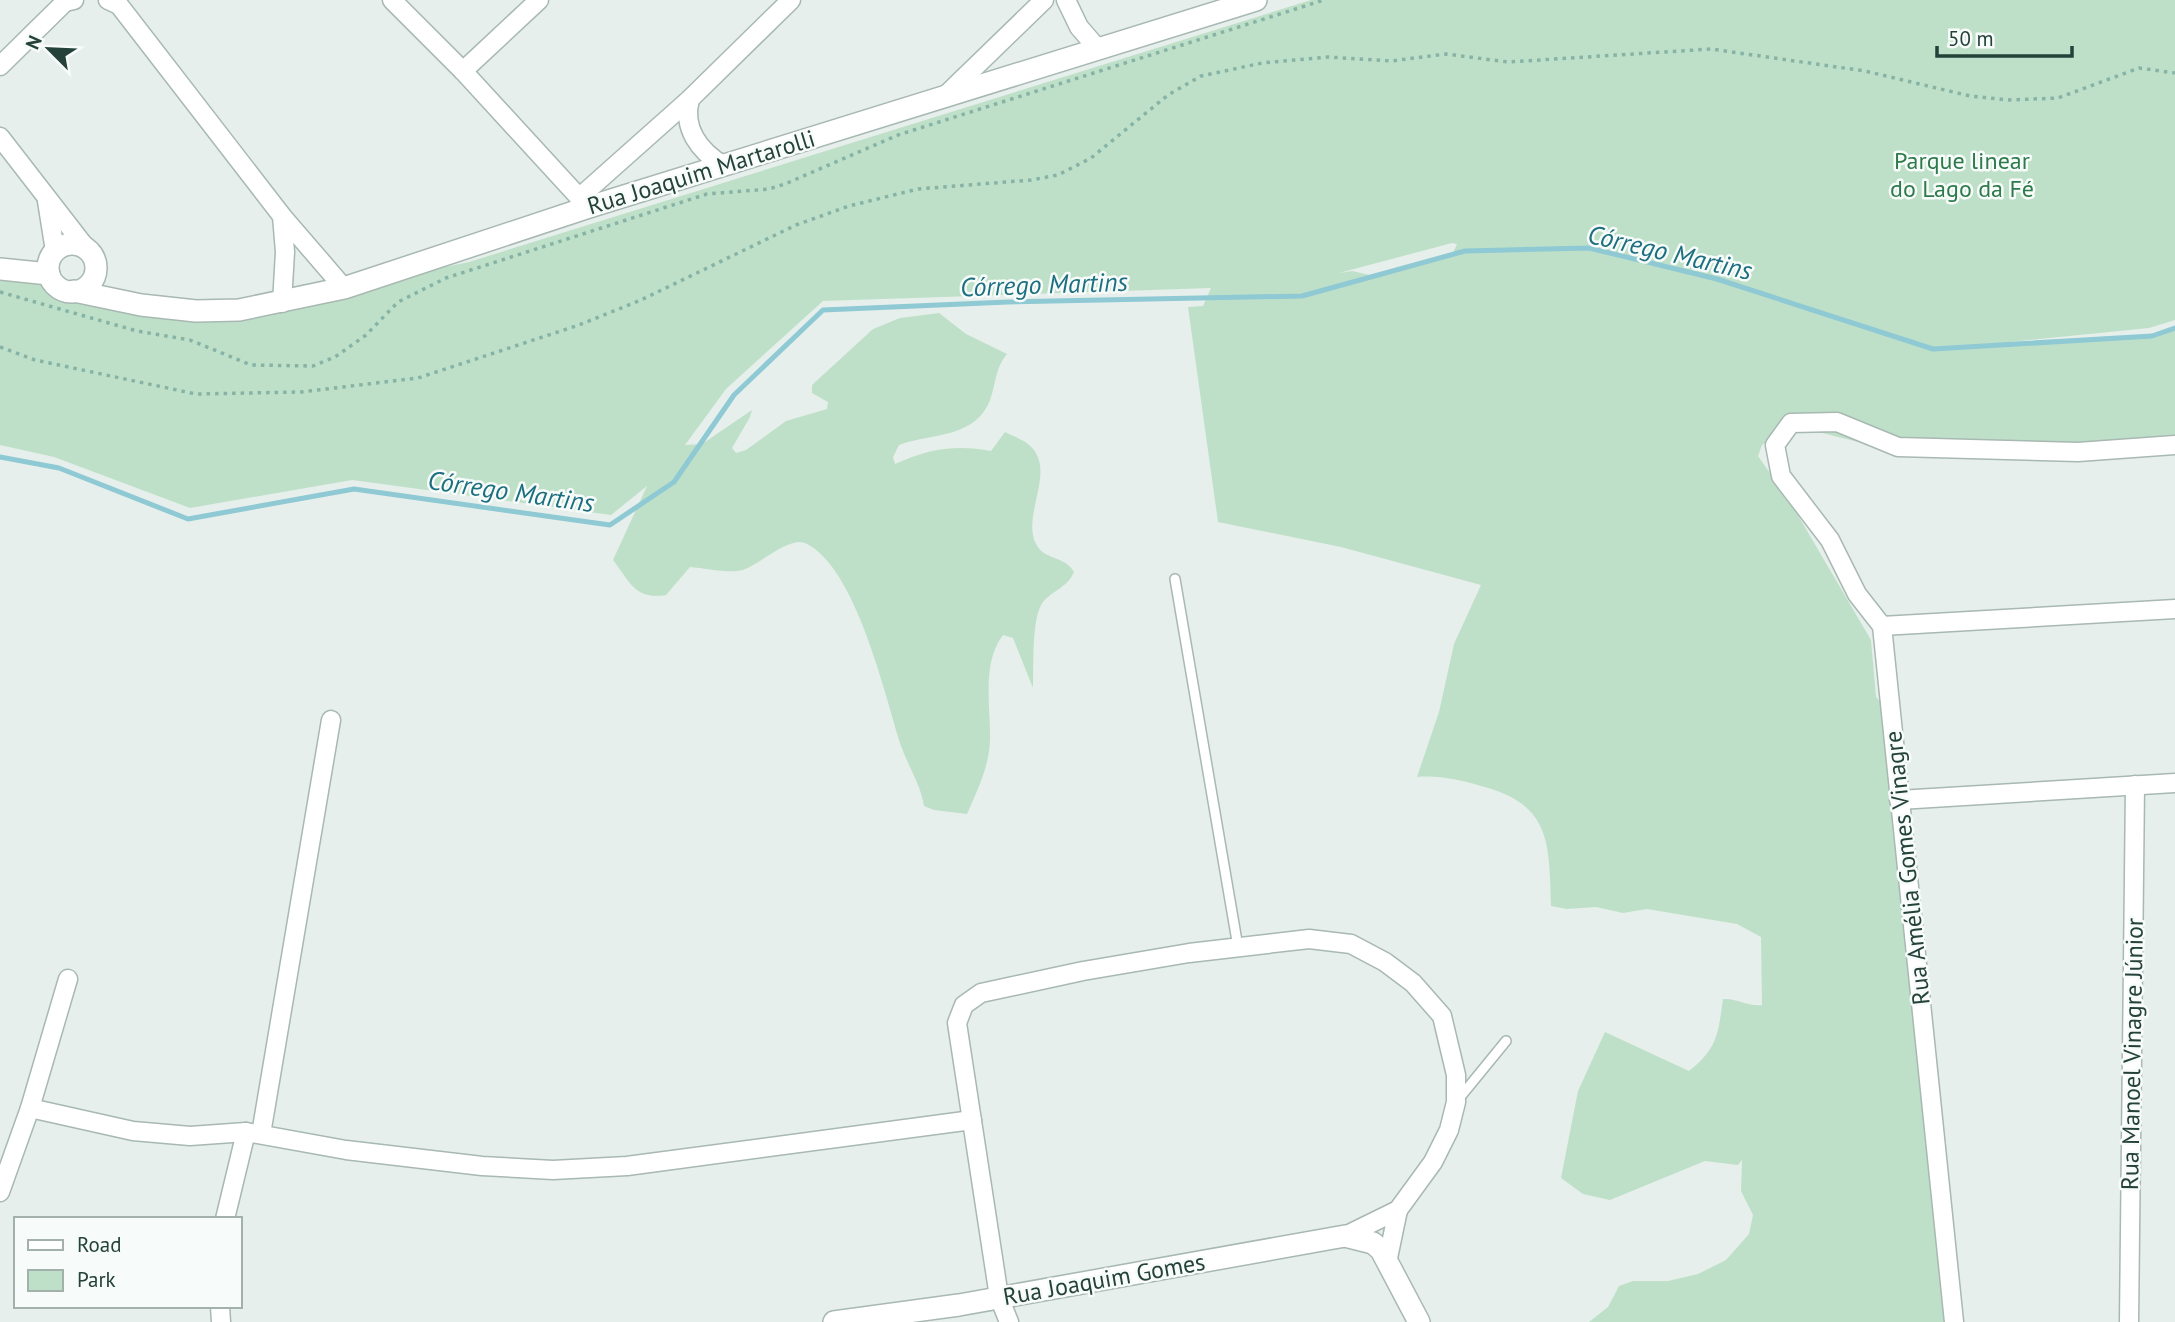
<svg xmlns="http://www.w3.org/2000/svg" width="2175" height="1322" font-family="'PT Sans',sans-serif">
	<rect width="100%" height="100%" fill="#e6efeb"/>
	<path fill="#bfe0c8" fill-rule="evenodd" d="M1311,0H2175V320L2149,328L2010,342L2152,336L2175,328V450L2061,446L1919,457L1802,428L1778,433L1762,445L1758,456L1789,500L1871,640L1876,697L1888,710L1928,1113C1927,1183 1937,1253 1950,1322H1589L1608,1307L1619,1286L1633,1281H1668L1698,1274L1726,1260L1749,1234L1753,1215L1741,1191L1742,1160L1738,1165L1705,1161L1610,1200L1583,1194L1561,1178L1578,1091L1605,1032L1689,1071C1718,1048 1718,1034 1723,999C1738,998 1747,1007 1762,1005L1761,937L1737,924L1647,909L1623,913L1596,907L1567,909L1551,906C1549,842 1551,804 1481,786C1460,780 1439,775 1417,777L1439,712L1454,644L1481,585L1341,547L1218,522L1188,307L1203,306L1211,288L823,301L726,389L685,445L702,444L752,410L750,417L732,448L736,453L746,450L786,421L827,409L828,402L812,393V385L873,329L900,318L939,313L966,334L1007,354C995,368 996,384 990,400C975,439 931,433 899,445L893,457L895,464C927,449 956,444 991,451L1005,432C1012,436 1023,439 1029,445C1058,469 1021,515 1036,544C1045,561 1064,555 1074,572C1067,588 1053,590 1043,602C1031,618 1034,667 1033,688L1013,638L1003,635C981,664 991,708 990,741C989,767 977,791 967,814L934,810L924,806C921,785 908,766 901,746C885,696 856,566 805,543C789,536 759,565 743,570C729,574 705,568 690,567L666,595C635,600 630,582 613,560L647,486L611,515L352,480L190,508L54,457L0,445V273L105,301L204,317L469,262ZM1452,243L1457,244L1452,255L1374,276L1352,271L1339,273Z"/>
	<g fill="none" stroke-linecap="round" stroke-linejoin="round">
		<polyline stroke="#8ec9d4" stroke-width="5" points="0,457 59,468 188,519 354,489 610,525 674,482 734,395 823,310 1008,302 1302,296 1465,251 1589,248 1717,279 1933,349 2152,336 2175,328"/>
		<defs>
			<g id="service">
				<polyline points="1175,579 1238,947"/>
				<polyline points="1457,1101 1506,1041"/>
			</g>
			<g id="minor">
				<polyline points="108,0 119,5 282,216 344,288"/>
				<polyline points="392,0 463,71 586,205"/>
				<polyline points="1066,0 1079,27 1098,49"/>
				<polyline points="0,66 65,2 74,0"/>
				<polyline points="463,71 539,0"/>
				<polyline points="945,96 1044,0"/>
				<path d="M690,99C682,128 699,151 724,166"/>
				<polyline points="0,137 86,248"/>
				<polyline points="581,196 690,99 791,0"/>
				<polyline points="47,201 55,251"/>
				<polyline points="282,216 285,252 282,303"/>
				<polyline points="1882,626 2175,609"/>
				<polyline points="1899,800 2175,783"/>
				<polyline points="30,1108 133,1131 190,1136 246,1132 346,1150 482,1166 553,1170 627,1166 972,1120"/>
				<polyline points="261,1134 331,720"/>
				<polyline points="0,1192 30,1108 68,979"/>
				<polyline points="225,1219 246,1132"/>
				<polyline points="1388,1258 1398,1210"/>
				<polyline points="220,1306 221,1322"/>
				<polyline points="1009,1322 999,1297 957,1023 964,1005 981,993 1083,971 1189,953 1309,939 1351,944 1385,962 1413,983 1442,1016 1456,1075 1456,1102 1449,1130 1433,1162 1398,1210 1345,1236"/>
				<polyline points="1954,1322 1882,626 1857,594 1830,540 1781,476 1775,445 1791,423 1837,422 1898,447 2078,452 2175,445"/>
				<polyline points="2129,1322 2135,785"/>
			</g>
			<g id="tertiary">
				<circle cx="72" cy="268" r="24"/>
				<polyline points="0,269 49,274"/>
				<polyline points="74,291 141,305 196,311 239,310 344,288 589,207 1256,0"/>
				<polyline points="834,1322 959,1305 1345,1236 1373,1243 1381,1250 1419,1322"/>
			</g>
		</defs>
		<use href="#service" stroke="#a8b8b2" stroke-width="12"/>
		<use href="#minor" stroke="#a8b8b2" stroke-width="21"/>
		<use href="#tertiary" stroke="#a8b8b2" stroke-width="24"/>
		<g stroke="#86b3a5" stroke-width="3.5" stroke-dasharray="3.5 5" stroke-linecap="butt">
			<polyline points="0,292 137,331 190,340 251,365 313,366 335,357 366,335 398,302 446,278 707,194 769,189 785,184 898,135 1324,0"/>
			<polyline points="0,347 35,360 196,394 301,392 418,378 579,325 641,300 796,225 849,206 918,189 1031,180 1058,175 1091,158 1168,95 1201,76 1262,63 1328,57 1391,61 1446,54 1508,62 1711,49 1865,71 1970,96 2008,100 2058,98 2139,68 2175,73"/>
		</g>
		<use href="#service" stroke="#fff" stroke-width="9"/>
		<use href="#minor" stroke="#fff" stroke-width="18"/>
		<use href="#tertiary" stroke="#fff" stroke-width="21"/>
	</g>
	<g text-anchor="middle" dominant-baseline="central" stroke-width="5" stroke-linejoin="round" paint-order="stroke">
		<g font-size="24" fill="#2d7a4b" stroke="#f7fbf9">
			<text x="1962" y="160">Parque linear<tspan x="1962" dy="28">do Lago da Fé</tspan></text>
		</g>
		<g font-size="24" fill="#24423a" stroke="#f7fbf9">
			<text transform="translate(701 172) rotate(-17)">Rua Joaquim Martarolli</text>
			<text transform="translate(1907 868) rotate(-96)">Rua Amélia Gomes Vinagre</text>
			<text transform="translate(2132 1054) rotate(-89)">Rua Manoel Vinagre Júnior</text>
			<text transform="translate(1104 1279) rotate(-10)">Rua Joaquim Gomes</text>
		</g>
		<g font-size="26" font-style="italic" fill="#1c6f80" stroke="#f7fbf9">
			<text transform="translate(1670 252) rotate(13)">Córrego Martins</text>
			<text transform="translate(1044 284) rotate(-2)">Córrego Martins</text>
			<text transform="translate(511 491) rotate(8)">Córrego Martins</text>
		</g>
	</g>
	<rect x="14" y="1217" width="228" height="91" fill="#f7fbf9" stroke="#a3b1ad" stroke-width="2"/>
	<rect x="28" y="1240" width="35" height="10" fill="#ffffff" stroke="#a3b1ad" stroke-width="2"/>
	<text x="77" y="1252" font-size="21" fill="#24423a">Road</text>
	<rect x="28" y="1270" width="35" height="21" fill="#bfe0c8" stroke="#a3b1ad" stroke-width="2"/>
	<text x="77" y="1287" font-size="21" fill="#24423a">Park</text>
	<g transform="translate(49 49) rotate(294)" stroke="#f7fbf9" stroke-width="5" paint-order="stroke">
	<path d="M0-5L12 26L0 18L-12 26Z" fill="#24423a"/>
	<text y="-10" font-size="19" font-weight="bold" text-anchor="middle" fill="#24423a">N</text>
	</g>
	<path d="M1937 46v10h135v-10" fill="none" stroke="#24423a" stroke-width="3.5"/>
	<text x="1948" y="46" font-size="21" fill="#24423a" stroke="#f7fbf9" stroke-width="5" paint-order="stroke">50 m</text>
</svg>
